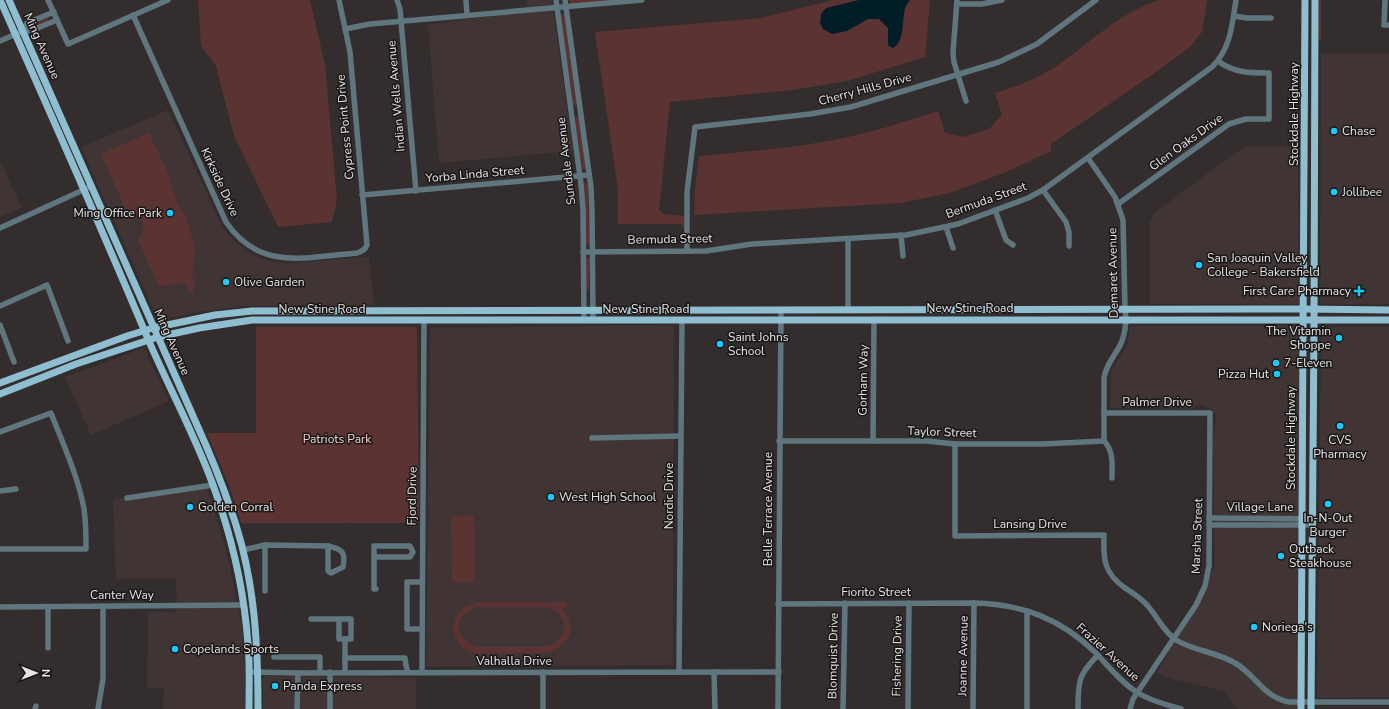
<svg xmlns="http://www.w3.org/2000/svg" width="1389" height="709" font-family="'Nunito Sans',sans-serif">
	<rect width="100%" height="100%" fill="#332d2d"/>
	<g fill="#413434">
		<polygon points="527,0 552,0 573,151 439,163 428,25 528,11"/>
		<polygon points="1321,53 1389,53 1389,304 1320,304"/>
		<polygon points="168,110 224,230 236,243 252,255 273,262 289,263 369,257 374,305 245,306 205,311 158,320 81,147"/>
		<polygon points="1245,146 1298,147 1299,304 1150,304 1150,221 1155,212"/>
		<polygon points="0,161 22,208 0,217"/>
		<polygon points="674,325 673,665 426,667 430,328"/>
		<polygon points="1130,326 1299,326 1297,709 1238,709 1224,691 1176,680 1157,673 1215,566 1213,443 1214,428 1216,423 1216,416 1212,410 1203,405 1197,406 1191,409 1110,408 1111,373 1114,366 1124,351 1128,343"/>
		<polygon points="1321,327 1389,327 1389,697 1317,698"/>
		<polygon points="144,348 169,401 91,435 65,377"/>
		<polygon points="206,484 226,549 242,625 245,668 245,709 163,709 164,688 147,688 148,612 177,612 176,579 116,579 113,500"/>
		<polygon points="263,676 416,678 416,709 263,709"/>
	</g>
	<g fill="#5b3332" fill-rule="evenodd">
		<polygon points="198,0 310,0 325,65 337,200 332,222 278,227 234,136 216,66 201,46"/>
		<polygon points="570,0 621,0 570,5"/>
		<polygon points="833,0 930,0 925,57 847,81 793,90 670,102 659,210 663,214 687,216 687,232 681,224 618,224 618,190 595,32 761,18"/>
		<path d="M1160,0H1207L1202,32L1190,47L1149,77L1051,144V151L1004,173L949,193L901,203L694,215L695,189L699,156C747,151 797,148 844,138C876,131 907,121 938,111L945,133L963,137L989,129L1002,115L995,93C1019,86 1042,77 1062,62C1093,40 1122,11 1160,0Z"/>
		<polygon points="1319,0 1321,0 1321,41 1319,40 1318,36"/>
		<polygon points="560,14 564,14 577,104 575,106 573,105"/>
		<polygon points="46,18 49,19 48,21 31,28 30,27 31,25"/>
		<polygon points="576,117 579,117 586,168 584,170 582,169 575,119"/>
		<path d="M149,133L166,169L177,202L185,215L195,247L192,277L195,279L193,293H189L186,283L171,284L159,287L138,240C150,225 141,215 126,210L101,154Z"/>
		<polygon points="585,182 588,184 589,244 587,245 586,245 584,183"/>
		<polygon points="586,257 589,258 589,289 585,289"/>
		<polygon points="256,327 413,327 416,328 417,331 419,521 417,521 417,523 348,523 348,522 347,523 241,523 230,488 207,433 256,433"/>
		<polygon points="474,516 475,582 452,582 451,517"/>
		<path d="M480,602H567V607L561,608C580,628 569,647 545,653L479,654C474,653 469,652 465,649C450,639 450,616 465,607C470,604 475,603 480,602ZM480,607H547L558,612L564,622L563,634L555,643L543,647H476C452,638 454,611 480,607Z"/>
	</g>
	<path fill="#011d27" d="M859,0H910C908,3 906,5 905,8C902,20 905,41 893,48L888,45V28L879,19H868L847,31L832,34L823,29L820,23L821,14L826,8Z"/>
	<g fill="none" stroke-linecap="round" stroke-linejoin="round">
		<g stroke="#60767f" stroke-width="5.5">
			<polyline points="48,0 68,44 168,0"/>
			<polyline points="397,0 400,9 416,191"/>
			<polyline points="466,0 467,15"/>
			<polyline points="556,0 581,184 583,210 584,320"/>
			<polyline points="565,0 591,187 592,210 593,320"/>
			<polyline points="957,0 953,53 954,62 966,101"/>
			<polyline points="1385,0 1384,25 1389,25"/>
			<polyline points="957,4 982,4 1002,0"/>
			<path d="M133,15L226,222C260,272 306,257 357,253C362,251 365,250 367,245L350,52L339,0"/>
			<polyline points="1234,16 1247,18 1271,18"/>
			<polyline points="345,29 370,24 642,0"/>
			<polyline points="23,31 30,31 57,20"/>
			<polyline points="0,41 23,31 27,23 54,12"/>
			<path d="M1088,158L1115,197L1123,220L1125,309C1127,322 1125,338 1118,349C1112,359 1106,366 1104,378V441"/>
			<polyline points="1043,190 1066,222 1069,232 1069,246"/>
			<polyline points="362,195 589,175"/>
			<path d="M1118,204L1229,124L1246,119H1269V73C1250,73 1234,73 1218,61"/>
			<polyline points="995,210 1006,240 1013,245"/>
			<polyline points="946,227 953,248"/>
			<polyline points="0,228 92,186"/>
			<polyline points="901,235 903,256"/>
			<polyline points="848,239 848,309"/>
			<polyline points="687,251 687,192 695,127 810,114 851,107 999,62 1037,44 1096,0"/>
			<path d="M583,252L706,251L752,244L906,235L958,224L1028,198L1043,190L1212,67C1231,48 1232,25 1236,0"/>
			<polyline points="0,306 47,285 68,341"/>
			<polyline points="0,325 14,362"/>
			<polyline points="1104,413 1210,413 1209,566 1205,586 1196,605 1137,693 1133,699 1130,709"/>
			<path d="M0,432L51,413C63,444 78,476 84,509C86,522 86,536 86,549H0"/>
			<polyline points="592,438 680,436"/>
			<polyline points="779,441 927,441 955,444 1042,444 1104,441"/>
			<polyline points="873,441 874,320"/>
			<path d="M1104,441C1114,451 1112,465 1112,478"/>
			<path d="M955,444V536L1104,535C1103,560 1104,573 1125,588C1133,593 1141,598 1147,605C1157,616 1163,631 1176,640C1194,651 1217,652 1235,663C1256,675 1263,697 1289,702H1389"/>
			<polyline points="0,491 16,489"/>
			<polyline points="127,498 213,485"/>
			<polyline points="1209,518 1312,519"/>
			<polyline points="1209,525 1312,525"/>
			<polyline points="265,545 265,591"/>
			<path d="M328,546C342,549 346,552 343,567L331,573L328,571Z"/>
			<polyline points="243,550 265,545 328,546"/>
			<polyline points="374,557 410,557 413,552 410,546 374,546 374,589 376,589"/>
			<path d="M778,604L974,603C1023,604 1061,619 1096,653C1109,667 1122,683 1138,693C1151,701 1167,705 1181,709"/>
			<polyline points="0,607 244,605"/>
			<polyline points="48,607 48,648"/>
			<polyline points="1027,611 1027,709"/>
			<polyline points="311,619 351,619 351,639 339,639 339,619"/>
			<polyline points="422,629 407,629 407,582 422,582"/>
			<polyline points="345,639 345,672"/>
			<polyline points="274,657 320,657 320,672"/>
			<polyline points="345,658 405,658 406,666 408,672"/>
			<polyline points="249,672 298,673 779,672"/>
			<polyline points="422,672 424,320"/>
			<polyline points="543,672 543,709"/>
			<polyline points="679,672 682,320"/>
			<polyline points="714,672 715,709"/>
			<polyline points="35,709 36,706"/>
			<polyline points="98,709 103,679 103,607"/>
			<polyline points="297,709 298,673"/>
			<polyline points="330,709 330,672"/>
			<polyline points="778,709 781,310"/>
			<polyline points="843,709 845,603"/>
			<polyline points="908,709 909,603"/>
			<polyline points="973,709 974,603"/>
			<path d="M1078,709C1078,682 1078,675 1098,655"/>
		</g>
		<g stroke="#8fbed1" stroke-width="7">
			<path d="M0,0C50,112 100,225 148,339C169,388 195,435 213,485C232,537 244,589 248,644C250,666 249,687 249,709"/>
			<path d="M9,0L197,425C212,458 225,491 236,525C255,585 258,647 258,709"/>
			<polyline points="0,383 127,336 153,328 215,315 252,311 1303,309 1389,310"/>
			<polyline points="0,394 76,364 158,337 199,328 252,320 1389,320"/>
			<polyline points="1301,709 1303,333 1305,0"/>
			<polyline points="1311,709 1314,327 1315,0"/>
		</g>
	</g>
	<g fill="#1acafc" stroke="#181616" stroke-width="1.5">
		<circle cx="1334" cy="131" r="4"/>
		<circle cx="1334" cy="192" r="4"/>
		<circle cx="170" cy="213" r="4"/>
		<circle cx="1199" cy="265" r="4"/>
		<circle cx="226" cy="282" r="4"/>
		<path d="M1357 285h4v4h4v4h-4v4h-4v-4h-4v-4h4z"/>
		<circle cx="1339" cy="338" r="4"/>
		<circle cx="720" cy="344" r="4"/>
		<circle cx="1276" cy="363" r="4"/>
		<circle cx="1277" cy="374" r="4"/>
		<circle cx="1340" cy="426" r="4"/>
		<circle cx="551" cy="497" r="4"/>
		<circle cx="1328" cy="504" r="4"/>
		<circle cx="190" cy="507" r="4"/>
		<circle cx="1281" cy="556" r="4"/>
		<circle cx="1254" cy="627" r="4"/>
		<circle cx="175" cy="649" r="4"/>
		<circle cx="275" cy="686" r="4"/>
	</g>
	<g text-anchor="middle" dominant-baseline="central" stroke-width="3" stroke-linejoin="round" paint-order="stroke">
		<g font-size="12" fill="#e9e5e5" stroke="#181616">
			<text transform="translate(42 46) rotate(66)">Ming Avenue</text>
			<text transform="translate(865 89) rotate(-15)">Cherry Hills Drive</text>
			<text transform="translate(396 96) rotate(-95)">Indian Wells Avenue</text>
			<text transform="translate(1294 114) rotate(-90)">Stockdale Highway</text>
			<text transform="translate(345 127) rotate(-95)">Cypress Point Drive</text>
			<text transform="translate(1186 142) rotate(-36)">Glen Oaks Drive</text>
			<text transform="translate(566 161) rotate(-97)">Sundale Avenue</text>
			<text transform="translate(475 174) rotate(-5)">Yorba Linda Street</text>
			<text transform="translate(220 182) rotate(65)">Kirkside Drive</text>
			<text transform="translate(986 200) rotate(-20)">Bermuda Street</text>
			<text transform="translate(670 239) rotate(-1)">Bermuda Street</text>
			<text transform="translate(1113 273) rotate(-91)">Demaret Avenue</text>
			<text x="970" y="308">New Stine Road</text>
			<text x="322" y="309">New Stine Road</text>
			<text x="646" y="309">New Stine Road</text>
			<text transform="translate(172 342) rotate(66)">Ming Avenue</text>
			<text transform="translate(863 380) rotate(-89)">Gorham Way</text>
			<text x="1157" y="402">Palmer Drive</text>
			<text transform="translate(942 432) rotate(2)">Taylor Street</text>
			<text transform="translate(1291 438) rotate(-90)">Stockdale Highway</text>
			<text transform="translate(412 496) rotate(-89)">Fjord Drive</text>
			<text transform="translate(669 496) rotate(-90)">Nordic Drive</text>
			<text x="1260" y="507">Village Lane</text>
			<text transform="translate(768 509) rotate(-90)">Belle Terrace Avenue</text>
			<text x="1030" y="524">Lansing Drive</text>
			<text transform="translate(1197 536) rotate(-88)">Marsha Street</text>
			<text x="876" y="592">Fiorito Street</text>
			<text x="122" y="595">Canter Way</text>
			<text transform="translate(1108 652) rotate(42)">Frazier Avenue</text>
			<text transform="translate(833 656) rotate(-89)">Blomquist Drive</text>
			<text transform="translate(897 656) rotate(-89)">Fishering Drive</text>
			<text transform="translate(963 656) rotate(-89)">Joanne Avenue</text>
			<text x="514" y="661">Valhalla Drive</text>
		</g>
		<g font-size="12" fill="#e9e5e5" stroke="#181616" text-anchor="start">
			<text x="1342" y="131">Chase</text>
			<text x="1342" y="192">Jollibee</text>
			<text x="162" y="213" text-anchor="end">Ming Office Park</text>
			<text x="1207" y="258">San Joaquin Valley<tspan x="1207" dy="14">College - Bakersfield</tspan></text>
			<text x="234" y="282">Olive Garden</text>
			<text x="1351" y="291" text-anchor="end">First Care Pharmacy</text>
			<text x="1331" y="331" text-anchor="end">The Vitamin<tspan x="1331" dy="14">Shoppe</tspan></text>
			<text x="728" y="337">Saint Johns<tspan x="728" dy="14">School</tspan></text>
			<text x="1284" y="363">7-Eleven</text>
			<text x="1269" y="374" text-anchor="end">Pizza Hut</text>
			<text x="1340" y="440" text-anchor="middle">CVS<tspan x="1340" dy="14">Pharmacy</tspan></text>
			<text x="559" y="497">West High School</text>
			<text x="198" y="507">Golden Corral</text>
			<text x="1328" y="518" text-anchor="middle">In-N-Out<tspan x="1328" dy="14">Burger</tspan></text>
			<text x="1289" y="549">Outback<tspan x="1289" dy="14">Steakhouse</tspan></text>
			<text x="1262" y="627">Noriega's</text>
			<text x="183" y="649">Copelands Sports</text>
			<text x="283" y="686">Panda Express</text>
		</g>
		<g font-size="12" fill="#f4d2d0" stroke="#181616">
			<text x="337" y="439">Patriots Park</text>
		</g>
	</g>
	<g transform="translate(36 673) rotate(90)" stroke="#181616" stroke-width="3" paint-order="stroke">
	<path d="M0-3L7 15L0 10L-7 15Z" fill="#e9e5e5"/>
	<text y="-6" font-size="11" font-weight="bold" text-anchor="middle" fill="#e9e5e5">N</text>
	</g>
</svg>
